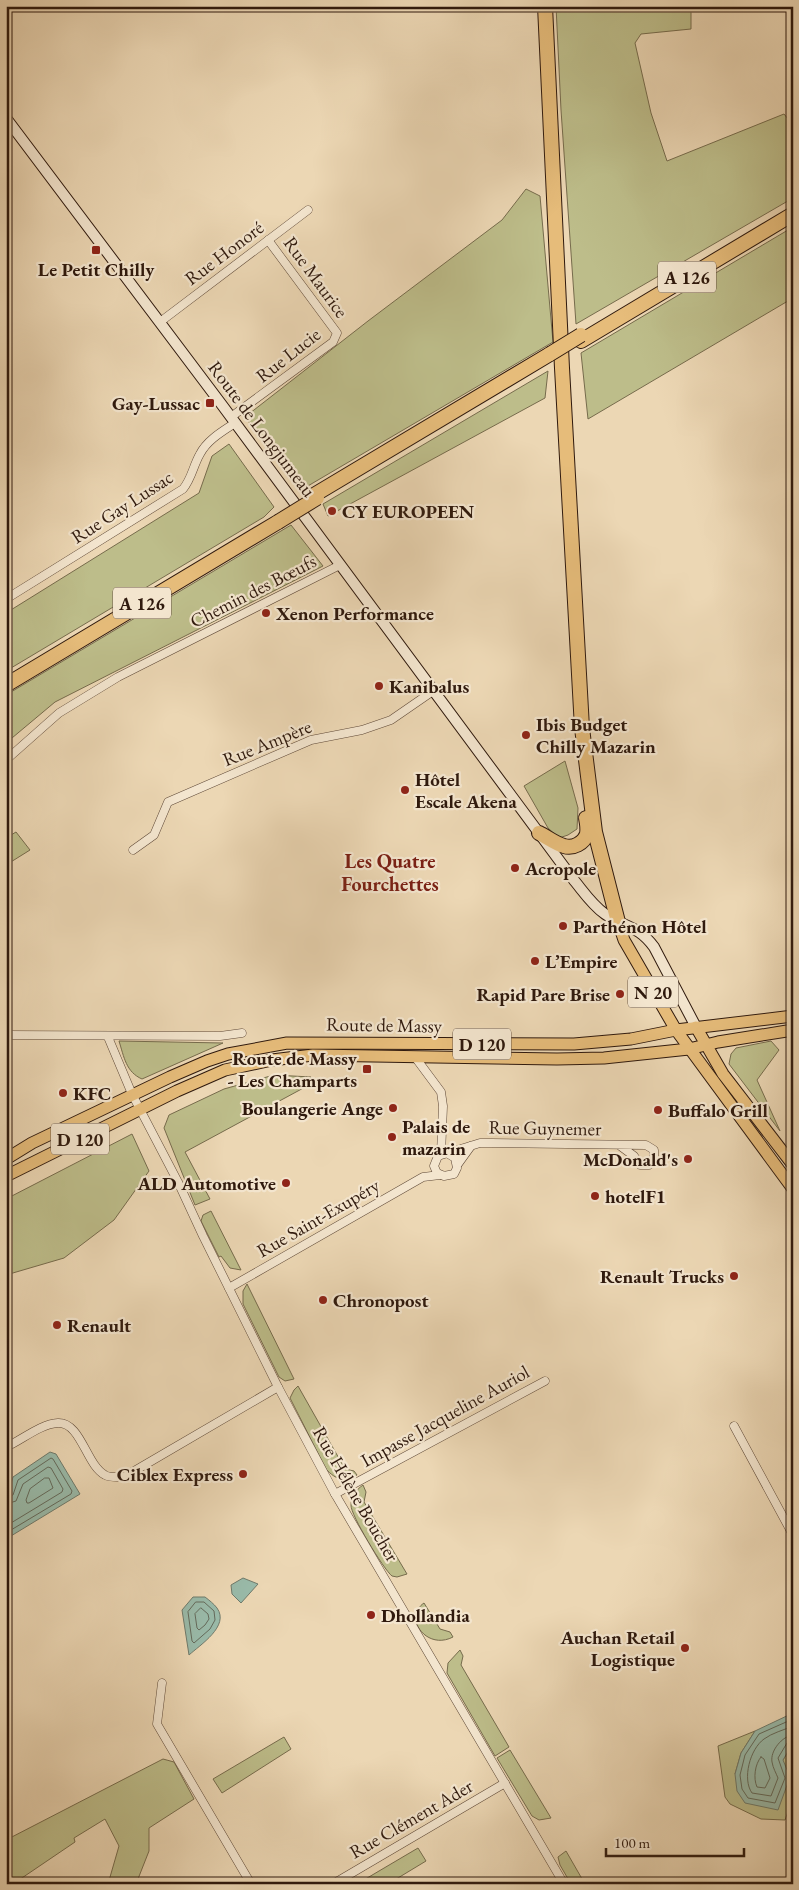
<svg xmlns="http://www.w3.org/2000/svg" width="799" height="1890" font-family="'EB Garamond',serif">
	<rect width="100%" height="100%" fill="#ecd7b4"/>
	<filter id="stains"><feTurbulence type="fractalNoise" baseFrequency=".004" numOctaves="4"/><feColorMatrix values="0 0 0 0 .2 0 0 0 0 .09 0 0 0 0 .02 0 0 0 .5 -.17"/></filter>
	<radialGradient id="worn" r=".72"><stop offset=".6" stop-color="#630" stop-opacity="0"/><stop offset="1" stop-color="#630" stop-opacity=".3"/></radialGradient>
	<g fill="#bdbd8a" stroke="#766b4c">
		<polygon points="556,6 691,6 691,29 641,34 635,43 651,113 667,161 784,114 793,125 793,198 576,324 561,110"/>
		<polygon points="526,189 540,196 553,342 301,490 245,417 368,321 502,220"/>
		<polygon points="793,227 793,298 588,419 581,353"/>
		<polygon points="548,371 545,398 328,516 323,504"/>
		<polygon points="229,444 274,507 264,517 6,671 6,613 199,493 212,456"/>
		<polygon points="291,525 323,566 55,702 6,743 6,695"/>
		<polygon points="565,761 578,808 577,829 568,835 559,838 548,828 524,786"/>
		<polygon points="16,832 30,850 6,865 6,838"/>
		<path d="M119,1041L223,1043L142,1079C126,1072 124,1057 119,1041Z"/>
		<polygon points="771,1041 779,1050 757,1080 780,1131 729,1064 731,1054 736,1048"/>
		<polygon points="274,1075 311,1077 309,1085 185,1152 210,1199 195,1205 164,1128 169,1115 224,1089"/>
		<polygon points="132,1134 149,1171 114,1220 64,1258 6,1275 6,1199"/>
		<polygon points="211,1211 241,1270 230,1268 221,1256 219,1257 201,1221 203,1215"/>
		<polygon points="247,1284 294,1379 285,1381 279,1377 243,1304 243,1291"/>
		<path d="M298,1386L345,1469L354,1471L357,1475C344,1482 336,1480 326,1469L290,1398L294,1390Z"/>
		<path d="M363,1485L366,1492L364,1502L407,1574L397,1577L392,1576C384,1570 350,1514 351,1505C351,1496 356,1490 363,1485Z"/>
		<path d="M424,1603L440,1629L450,1632L453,1637C426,1651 403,1617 424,1603Z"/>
		<polygon points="460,1650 463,1656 461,1665 509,1747 495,1756 447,1673 448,1663"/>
		<polygon points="755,1731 741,1753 735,1774 783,1760 793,1743 793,1797 785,1820 761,1819 730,1804 725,1797 718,1746"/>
		<polygon points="284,1737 291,1749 222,1793 213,1779"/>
		<polygon points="510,1750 551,1818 539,1820 532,1816 497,1758"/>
		<polygon points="163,1759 174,1762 194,1799 149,1828 149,1851 136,1884 108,1884 119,1846 105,1819 74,1838 75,1842 13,1884 6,1884 6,1840"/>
		<polygon points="418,1848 426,1861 388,1884 357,1884"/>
		<polygon points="566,1851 585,1884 571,1884 560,1865 558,1857"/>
	</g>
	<g fill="#99baa9" stroke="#6f7a6b">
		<polygon points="50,1452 56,1454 80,1494 6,1539 6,1500 13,1477"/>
		<polygon points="243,1578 258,1584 241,1603 232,1594 231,1585"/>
		<path d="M193,1597H205C209,1600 214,1604 217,1608C230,1626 200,1645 189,1655L182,1610Z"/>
		<polygon points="793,1713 793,1743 783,1760 790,1777 778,1810 745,1803 737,1791 735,1774 741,1753 755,1731"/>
	</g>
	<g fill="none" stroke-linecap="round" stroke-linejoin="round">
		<g stroke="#646a5b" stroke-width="1">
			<polygon points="45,1478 49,1478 53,1488 29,1503 27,1503 26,1500 30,1489"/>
			<polyline points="6,1498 13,1495 18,1480 51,1458 53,1459 72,1491 71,1494 6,1533"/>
			<polyline points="6,1504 16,1501 23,1484 48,1467 51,1468 63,1489 62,1492 6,1526"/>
			<polygon points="196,1602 204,1602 214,1611 215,1620 210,1629 194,1643 192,1641 188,1612"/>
			<polygon points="201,1608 208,1614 209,1619 205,1625 199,1630 197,1628 195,1614"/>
			<polyline points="793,1719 759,1734 745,1755 740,1775 742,1789 748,1798 775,1803 785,1778 778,1758 787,1743 793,1741"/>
			<path d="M793,1726C784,1730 772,1733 764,1739C750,1749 742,1779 752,1793L771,1796L778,1778C776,1773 773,1768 772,1762C770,1751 782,1736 793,1735"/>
			<path d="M761,1757L764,1759L770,1778L765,1788L757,1787C753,1778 755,1764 761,1757Z"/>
		</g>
		<defs>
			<g id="street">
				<polyline points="160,322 308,210"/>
				<polyline points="231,417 333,342 337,333 268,240"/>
				<path d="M6,599L183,489C192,478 193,466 200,454C207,440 223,431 235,423"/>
				<polyline points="6,760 59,713 118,677 340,565"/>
				<polyline points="133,850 154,835 168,802 311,740 362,730 391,720 433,691"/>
				<polyline points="6,1035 220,1036 242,1033"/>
				<polyline points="108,1037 132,1094 178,1182 203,1236 278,1387 335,1494 564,1884"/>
				<polyline points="415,1057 441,1092 443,1106 441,1154"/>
				<polyline points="447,1153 455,1158 457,1168 454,1174 444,1176 437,1173 434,1166 438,1156 480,1143 491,1143 646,1145 654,1150 654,1160 649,1165 640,1165 634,1156 619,1145"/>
				<polyline points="458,1164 471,1146"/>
				<polyline points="229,1288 423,1177 440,1175"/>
				<polyline points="734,1426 793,1535"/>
				<path d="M6,1447C22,1440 40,1424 58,1423C81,1422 86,1465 105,1475C110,1478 118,1477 124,1477L278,1387"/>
				<polyline points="335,1494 545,1381"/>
				<polyline points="162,1683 157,1724 251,1884"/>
				<polyline points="333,1884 505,1783"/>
			</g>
			<path id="secondary" d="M6,118L222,405L573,879C583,891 592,905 605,914C625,928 638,925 654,947L696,1027"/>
			<g id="primary">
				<polyline points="618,922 624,940 676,1030 793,1189"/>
				<polyline points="696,1027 723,1074 793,1165"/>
				<polyline points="6,1159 32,1143 170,1077 207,1061 228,1054 287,1043 574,1044 631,1039 676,1030 793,1016"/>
				<polyline points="6,1176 177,1091 225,1070 272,1060 313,1055 557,1059 604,1058 689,1049 718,1042 793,1030"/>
			</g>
			<g id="highway">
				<polyline points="545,6 562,368 582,728 595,832 618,922"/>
				<polyline points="581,341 793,214"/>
				<polyline points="314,495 550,354"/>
				<polyline points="6,685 278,522"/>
				<path d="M539,833C547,837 556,844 564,846C573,849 584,843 587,834C588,829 587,823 586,818"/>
			</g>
		</defs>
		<use href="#street" stroke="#5e4837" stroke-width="9"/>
		<use href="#secondary" stroke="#2f190d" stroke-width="12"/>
		<use href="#primary" stroke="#2f190d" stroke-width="13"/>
		<use href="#highway" stroke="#2f190d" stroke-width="16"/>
		<use href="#street" stroke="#f3e5ce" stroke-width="8"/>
		<use href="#secondary" stroke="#f3e5ce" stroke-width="10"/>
		<use href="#primary" stroke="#e6bc7a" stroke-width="11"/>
		<use href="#highway" stroke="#e6bc7a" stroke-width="14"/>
		<defs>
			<g id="highway-bridge">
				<polyline points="550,354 581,335"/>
				<polyline points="278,522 317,498"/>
			</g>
		</defs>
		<use href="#highway-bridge" stroke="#2f190d" stroke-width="16" stroke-linecap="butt"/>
		<use href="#highway-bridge" stroke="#e6bc7a" stroke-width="14"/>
	</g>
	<g fill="#8f2418" stroke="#f3e5ce" stroke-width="2">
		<rect x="91" y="245" width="10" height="10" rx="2.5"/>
		<rect x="205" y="398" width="10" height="10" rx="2.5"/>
		<circle cx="332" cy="511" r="5"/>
		<circle cx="266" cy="613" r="5"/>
		<circle cx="379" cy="686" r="5"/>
		<circle cx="526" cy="735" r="5"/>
		<circle cx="405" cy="790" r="5"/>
		<circle cx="515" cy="868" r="5"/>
		<circle cx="563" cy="926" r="5"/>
		<circle cx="535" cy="961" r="5"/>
		<circle cx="620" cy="994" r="5"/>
		<rect x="362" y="1064" width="10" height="10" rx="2.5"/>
		<circle cx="63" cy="1093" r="5"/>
		<circle cx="393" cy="1108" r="5"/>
		<circle cx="658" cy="1110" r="5"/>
		<circle cx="392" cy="1137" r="5"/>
		<circle cx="688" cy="1159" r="5"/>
		<circle cx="286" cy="1183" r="5"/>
		<circle cx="595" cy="1196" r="5"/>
		<circle cx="734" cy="1276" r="5"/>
		<circle cx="323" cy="1300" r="5"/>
		<circle cx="57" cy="1325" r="5"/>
		<circle cx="243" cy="1474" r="5"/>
		<circle cx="371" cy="1615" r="5"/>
		<circle cx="685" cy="1648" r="5"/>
	</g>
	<g text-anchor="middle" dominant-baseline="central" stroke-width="4.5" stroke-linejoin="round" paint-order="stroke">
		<g fill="#f3e5ce" stroke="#6a5647" stroke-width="1">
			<rect x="658" y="261.5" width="58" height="31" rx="4"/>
			<rect x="113" y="587.5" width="58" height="31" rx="4"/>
			<rect x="628" y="976.5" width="50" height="31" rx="4"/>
			<rect x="453" y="1028.5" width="58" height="31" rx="4"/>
			<rect x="51" y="1123.5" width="58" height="31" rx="4"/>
		</g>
		<g font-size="18" font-weight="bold" fill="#2f190d">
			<text x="687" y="277">A 126</text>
			<text x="142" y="603">A 126</text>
			<text x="653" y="992">N 20</text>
			<text x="482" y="1044">D 120</text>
			<text x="80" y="1139">D 120</text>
		</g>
		<g font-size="19" fill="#2f190d" stroke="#f3e5ce">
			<text transform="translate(224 253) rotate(-37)">Rue Honoré</text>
			<text transform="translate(316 277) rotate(54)">Rue Maurice</text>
			<text transform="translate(288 355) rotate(-38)">Rue Lucie</text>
			<text transform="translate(262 429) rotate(53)">Route de Longjumeau</text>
			<text transform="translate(122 507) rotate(-33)">Rue Gay Lussac</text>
			<text transform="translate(253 591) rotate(-27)">Chemin des Bœufs</text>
			<text transform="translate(267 743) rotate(-22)">Rue Ampère</text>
			<text transform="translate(384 1025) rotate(1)">Route de Massy</text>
			<text transform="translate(545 1128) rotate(1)">Rue Guynemer</text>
			<text transform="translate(318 1218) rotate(-30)">Rue Saint-Exupéry</text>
			<text transform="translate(445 1416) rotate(-29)">Impasse Jacqueline Auriol</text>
			<text transform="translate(356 1494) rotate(60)">Rue Hélène Boucher</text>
			<text transform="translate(411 1819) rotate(-30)">Rue Clément Ader</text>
		</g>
		<g font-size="19" font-weight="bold" fill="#2f190d" stroke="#f3e5ce" text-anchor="start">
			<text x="96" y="269" text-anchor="middle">Le Petit Chilly</text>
			<text x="200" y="403" text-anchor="end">Gay-Lussac</text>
			<text x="342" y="511">CY EUROPEEN</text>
			<text x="276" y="613">Xenon Performance</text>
			<text x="389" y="686">Kanibalus</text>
			<text x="536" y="724">Ibis Budget<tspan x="536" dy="22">Chilly Mazarin</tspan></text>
			<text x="415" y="779">Hôtel<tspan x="415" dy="22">Escale Akena</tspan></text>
			<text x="525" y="868">Acropole</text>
			<text x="573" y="926">Parthénon Hôtel</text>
			<text x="545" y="961">L’Empire</text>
			<text x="610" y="994" text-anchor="end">Rapid Pare Brise</text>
			<text x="357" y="1058" text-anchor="end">Route de Massy<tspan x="357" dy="22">- Les Champarts</tspan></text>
			<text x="73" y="1093">KFC</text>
			<text x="383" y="1108" text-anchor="end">Boulangerie Ange</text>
			<text x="668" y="1110">Buffalo Grill</text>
			<text x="402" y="1126">Palais de<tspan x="402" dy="22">mazarin</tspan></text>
			<text x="678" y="1159" text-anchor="end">McDonald's</text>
			<text x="276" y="1183" text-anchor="end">ALD Automotive</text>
			<text x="605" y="1196">hotelF1</text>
			<text x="724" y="1276" text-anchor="end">Renault Trucks</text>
			<text x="333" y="1300">Chronopost</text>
			<text x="67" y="1325">Renault</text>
			<text x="233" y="1474" text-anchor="end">Ciblex Express</text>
			<text x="381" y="1615">Dhollandia</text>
			<text x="675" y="1637" text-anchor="end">Auchan Retail<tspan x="675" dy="22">Logistique</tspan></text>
		</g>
		<g font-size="20" font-weight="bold" fill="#7a1f14" stroke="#f3e5ce">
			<text x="390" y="861">Les Quatre<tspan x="390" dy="23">Fourchettes</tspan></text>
		</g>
	</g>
	<rect width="799" height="1890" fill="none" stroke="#ecd7b4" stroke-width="25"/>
	<rect x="8" y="8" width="784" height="1875" fill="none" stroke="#2f190d" stroke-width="2.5"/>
	<rect x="12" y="12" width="774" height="1865" fill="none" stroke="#2f190d"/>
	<path d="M606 1848v8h138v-8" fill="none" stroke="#2f190d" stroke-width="2.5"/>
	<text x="614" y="1848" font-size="15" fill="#2f190d" stroke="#f3e5ce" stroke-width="4" paint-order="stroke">100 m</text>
	<rect width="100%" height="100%" filter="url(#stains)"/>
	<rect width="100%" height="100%" fill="url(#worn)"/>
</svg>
